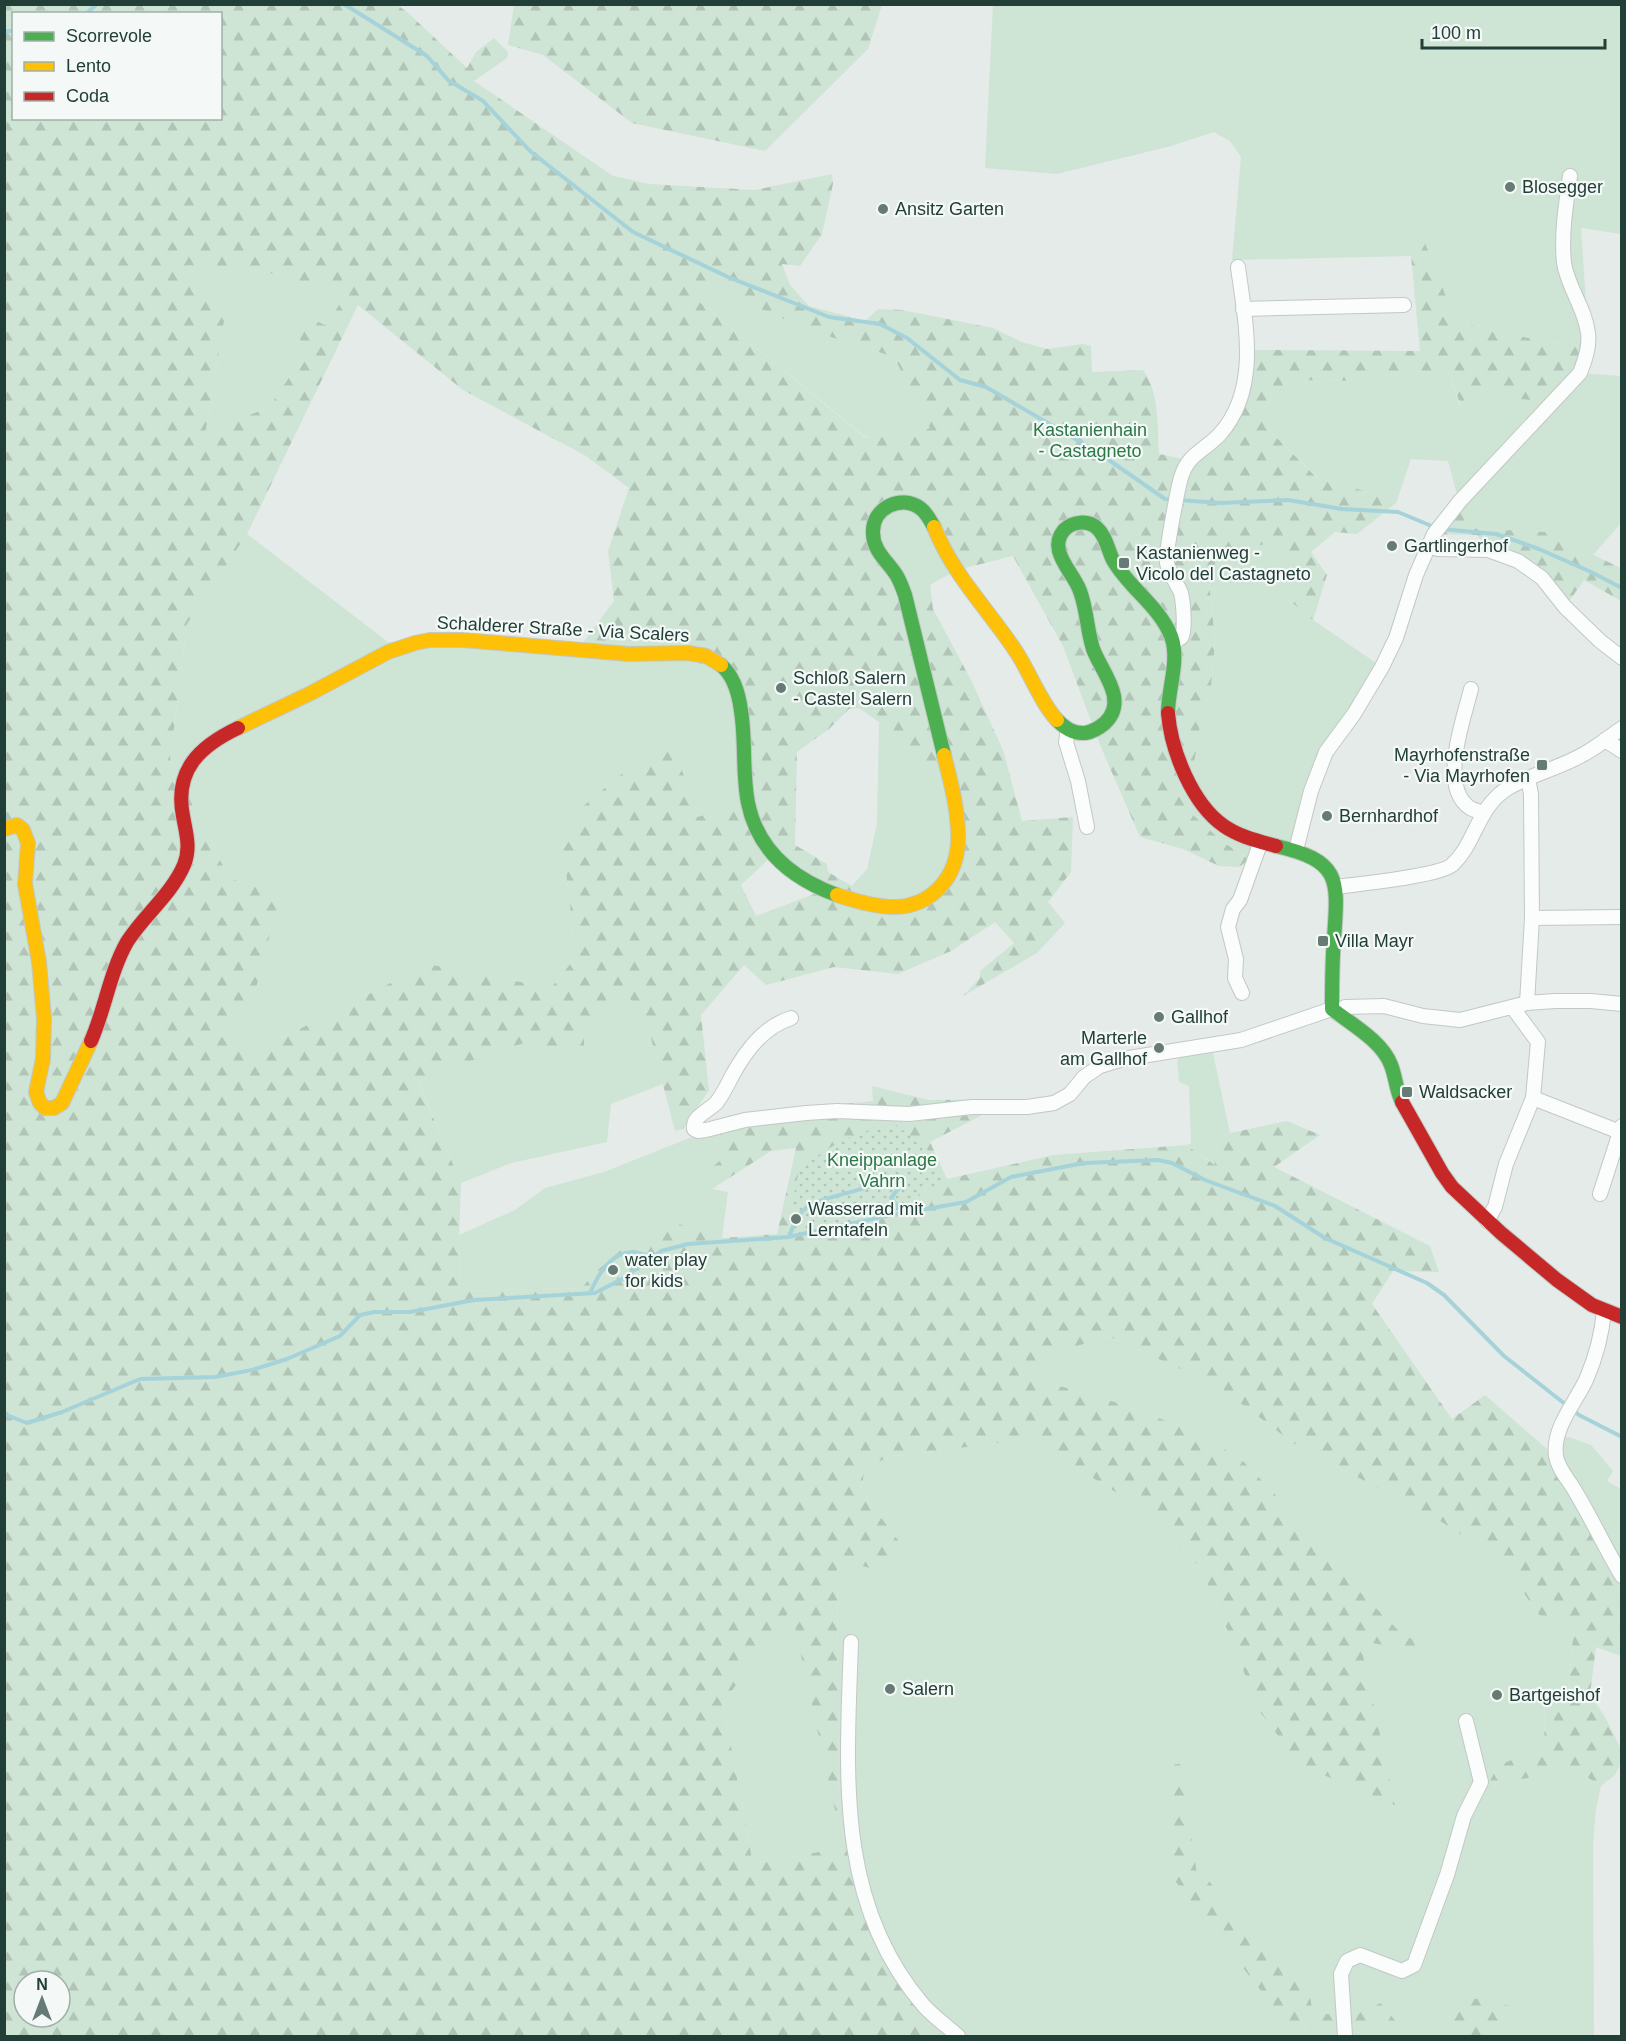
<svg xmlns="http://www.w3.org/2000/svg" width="1626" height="2041" font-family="Helvetica,sans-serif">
	<defs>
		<pattern id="forest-firs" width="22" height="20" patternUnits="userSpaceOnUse" patternTransform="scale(1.5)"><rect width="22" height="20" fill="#cee4d5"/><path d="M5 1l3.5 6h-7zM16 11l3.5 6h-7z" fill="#b1c5b7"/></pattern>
		<pattern id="park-dots" width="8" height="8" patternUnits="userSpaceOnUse" patternTransform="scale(1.5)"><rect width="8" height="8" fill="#cee4d5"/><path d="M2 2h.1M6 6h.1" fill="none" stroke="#b1c5b7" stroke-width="1.8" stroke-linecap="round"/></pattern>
	</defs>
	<rect width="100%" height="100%" fill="#e5ebe8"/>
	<g fill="#cee4d5">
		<polygon points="993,5 1621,5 1621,234 1581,228 1588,333 1555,344 1467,324 1454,317 1425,244 1411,256 1232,260 1241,157 1230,141 1214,132 1171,146 1057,174 985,168"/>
		<polygon points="186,264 270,273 347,294 325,325 301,314 306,352 270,406 205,435 224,321"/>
		<polygon points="716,284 760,309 812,331 894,357 931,428 867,438 697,300"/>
		<polygon points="1411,371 1448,372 1460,406 1493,384 1511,398 1580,373 1621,376 1621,523 1593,555 1545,532 1466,528 1448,461 1411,459 1396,503 1339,482 1319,479 1269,430 1265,410 1271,396 1285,384 1313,380 1356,381"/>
		<polygon points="906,503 957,570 931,584 922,611 909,609 890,566 876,518"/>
		<polygon points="247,534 388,642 582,644 726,668 748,802 697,817 562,843 569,895 575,958 551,988 428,964 252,1053 232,1030 256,988 229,878 170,760 187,624"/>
		<polygon points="1283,541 1283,595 1313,620 1382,667 1326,752 1296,850 1260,844 1249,859 1223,842 1194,816 1178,778 1195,758 1202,713 1211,688 1215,641 1209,580 1217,558 1238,549"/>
		<polygon points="879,722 953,797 958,834 935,894 877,905 852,886 867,869 877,824"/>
		<polygon points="625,996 643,1006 663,1084 611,1104 607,1142 511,1163 461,1183 417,1078 524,1043 584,1051 584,1038"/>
		<polygon points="1212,1049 1230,1133 1213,1141 1216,1165 1186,1145 1191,1143 1189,1086 1179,1082 1177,1060 1183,1055"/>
		<polygon points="719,1131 729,1154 712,1189 728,1192 722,1238 679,1224 649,1239 630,1242 592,1275 582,1288 460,1291 459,1235 515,1210 545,1188 604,1172 692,1137"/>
		<polygon points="1108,1336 1219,1387 1293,1443 1440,1521 1501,1560 1539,1615 1574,1626 1568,1690 1545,1699 1544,1748 1498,1765 1476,1810 1517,1780 1574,1769 1601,1786 1596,1809 1593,1844 1594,2036 941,2036 930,2031 862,1914 848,1849 835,1849 753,1864 723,1703 791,1608 839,1824 837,1558 901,1544 861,1491 865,1468 889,1457 1030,1439 1130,1501 1200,1567 1232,1641 1258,1709 1360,1640 1441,1654 1402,1634 1345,1577 1298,1518 1239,1457 1178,1425 1106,1399 1030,1378 1044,1357"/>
		<polygon points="1569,1437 1591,1445 1613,1471 1607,1481 1621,1489 1621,1568 1560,1461 1562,1438"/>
	</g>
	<g fill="url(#forest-firs)" fill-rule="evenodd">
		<path d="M5,5H397L406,11L467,68L476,52L494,38L508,52L507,58L474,81L613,176L649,184L755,190L832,174L833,184L822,234L800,266L782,264L790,285L809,306L865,321L878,309L902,310L993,328L1022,342L1047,349L1083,344L1091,346L1092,372L1143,370C1160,393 1157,427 1159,454L1192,461L1223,438L1252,350L1420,351L1411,256L1425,243L1454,317L1467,324L1555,344L1588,333L1587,355L1552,402L1511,398L1493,384L1461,406L1448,372L1411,371L1356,381L1313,380L1285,384L1271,396L1265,410L1269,430L1318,479L1339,482L1396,503L1357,534L1335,532L1311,552L1327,575L1313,620L1283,595V541L1238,549L1217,558L1209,581L1215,641L1211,688L1202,713L1195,758L1191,767L1178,778L1194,816L1223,842L1249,859L1240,867L1219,866L1183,849L1140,837L1100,745L1063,646L1013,556L957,570L906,503L873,525L909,609L922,610L930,584L933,609L971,680L1003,750L1022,821L1073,817L1071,872L1048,902L1065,923L1037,953L963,996L980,978V971L1014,943L995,922L951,951L898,974L834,967L766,985L744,965L701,1015L709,1090L683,1129L675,1131L643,1007L625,996L584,1038V1051L524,1043L417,1079L461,1183L459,1235L460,1291L582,1288L592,1275L630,1242L649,1239L679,1224L722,1238L777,1234L796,1148L771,1151L712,1189L708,1170L729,1154L719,1131L783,1110L873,1101L872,1086L929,1100L1013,1099L930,1142L947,1179L1054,1155L1186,1145L1215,1165L1213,1141L1230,1133L1287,1121L1320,1135L1274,1167L1430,1246L1439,1272L1393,1271L1372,1304L1452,1419L1485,1395L1577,1475L1602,1534L1621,1568V1656L1596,1647L1590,1694L1605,1717L1621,1749V1763L1615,1775L1601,1786L1574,1769L1517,1780L1475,1811L1498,1765L1544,1748L1545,1698L1568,1690L1574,1626L1539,1615L1501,1560L1440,1521L1293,1443L1219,1387L1108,1336L1044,1357L1031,1378L1106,1399L1178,1425L1239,1457L1298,1518L1345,1577L1402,1634L1444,1655L1360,1641L1395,1805L1300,1765L1258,1709L1232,1641L1200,1567L1130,1501L1030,1439L889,1457L865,1468L861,1491L901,1544L877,1570L837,1559L839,1828L791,1609L723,1703L753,1864L835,1849H848L862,1914L930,2031L941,2036H5ZM14,14H220V118H14ZM187,265L270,273L347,294L325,325L301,314L293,324L306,352L270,406L205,435L224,321ZM716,284L760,309L812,331L894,357L930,428L866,438L697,300ZM358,305L463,390L586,456L629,488L608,551L614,601L582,644L726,668L748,802L697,817L674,745L631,766L581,808L562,844L569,895L575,958L551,988L428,964L252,1053L233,1030L256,988L280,895L229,878L170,760L187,624L247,534ZM859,708L879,722L953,797L948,878L897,907L877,905L852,886L828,872L827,864L795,845L797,752L829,729L849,709ZM772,856L822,891L756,916L741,885ZM24,1981H60V2017H24Z"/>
		<polygon points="514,5 514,4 882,5 868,49 765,151 632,123 543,55 508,45"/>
		<polygon points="1460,501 1466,528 1545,532 1621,568 1621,601 1584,580 1565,607 1542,578 1488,550 1477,535 1434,534"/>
		<polygon points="1180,1764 1190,1802 1189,1822 1198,1880 1209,1881 1259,1948 1307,1981 1313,2013 1353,2016 1381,2003 1397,2023 1318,2025 1294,2033 1176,1882 1167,1765"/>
		<polygon points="1445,1992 1515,2007 1511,2022 1479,2036 1452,2036 1451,2029 1454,2016"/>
	</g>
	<path fill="url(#park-dots)" d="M895,1124L930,1152L945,1184L921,1191L910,1208L786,1235L799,1170C830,1145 855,1131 895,1124Z"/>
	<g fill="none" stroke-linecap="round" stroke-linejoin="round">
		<g stroke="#a5d3d9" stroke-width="4">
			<polyline points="344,4 427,56 448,80 483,101 530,151 633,232 728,277 829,317 880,324 907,338 960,380 986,387 1096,451 1165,499 1221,503 1288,500 1342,509 1398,512 1434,527"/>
			<polyline points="86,14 97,4"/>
			<polyline points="4,31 14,31"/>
			<polyline points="1441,529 1496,534 1539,549 1591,572 1622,588"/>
			<polyline points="899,1181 902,1184 891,1198 904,1214"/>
			<polyline points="887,1183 889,1187"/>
			<path d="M789,1237C793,1226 797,1215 806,1208C822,1196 862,1192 883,1181"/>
			<path d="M590,1293C598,1275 611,1251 634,1252C640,1253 647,1256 653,1257"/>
			<polyline points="4,1414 27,1423 62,1412 140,1379 215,1377 252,1370 287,1359 340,1336 360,1315 374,1312 410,1312 474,1300 595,1293 622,1279 661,1251 688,1244 788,1237 887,1216 966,1202 1011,1177 1084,1163 1158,1160 1172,1163 1205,1180 1275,1206 1325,1238 1427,1283 1444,1295 1504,1356 1579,1415 1622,1437"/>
		</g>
		<defs>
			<g id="street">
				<polyline points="1243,309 1404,305"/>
				<polyline points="1428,545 1438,549 1488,550 1518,561 1542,578 1565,607 1600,641 1622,658"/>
				<path d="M1173,643C1174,643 1180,638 1181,638C1186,631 1183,601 1181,593C1177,583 1169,574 1167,563C1165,554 1174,512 1176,500C1179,485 1181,469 1192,458C1201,449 1212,443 1220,434C1261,388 1245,321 1238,267"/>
				<path d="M1471,689C1464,719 1438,786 1470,808C1473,810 1479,811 1483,813"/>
				<polyline points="1068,730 1066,742 1078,781 1087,827"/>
				<polyline points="1605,740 1622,751"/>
				<path d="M1296,850L1311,791L1326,752L1354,714L1382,667L1396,638L1416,575L1434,534L1460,501L1580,373C1585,360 1590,346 1588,333C1585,308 1568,288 1564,263C1561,234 1566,204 1570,176"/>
				<path d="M1336,887C1358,884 1439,876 1452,865C1476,843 1477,807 1508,788C1532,774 1560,768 1584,754C1597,747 1609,737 1622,728"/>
				<polyline points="1532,918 1622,917"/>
				<polyline points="1242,993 1235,978 1236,959 1228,927 1233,909 1240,900 1260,844"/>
				<polyline points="1527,1003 1532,918 1531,794 1528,779"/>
				<polyline points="1513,1008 1538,1042 1533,1098 1620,1132"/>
				<polyline points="1338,1014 1345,1007 1384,1006 1423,1016 1460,1020 1527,1003 1555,1001 1591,1001 1622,1004"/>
				<path d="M791,1018C764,1027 747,1049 733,1074C728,1084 723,1094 717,1102C709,1111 692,1116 694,1129L698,1131L706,1130L745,1120L806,1113L837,1111L909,1114L972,1107H1027L1054,1103L1070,1094L1084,1077L1100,1066L1123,1059L1241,1040L1332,1009"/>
				<polyline points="1600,1194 1622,1126"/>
				<polyline points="1487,1221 1495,1207 1506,1164 1533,1098"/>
				<path d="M1604,1310C1602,1335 1596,1357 1586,1380C1575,1403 1552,1429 1556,1456C1558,1469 1569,1480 1575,1491C1592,1519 1605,1548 1622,1576"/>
				<path d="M851,1642C847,1770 834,1902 924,2006C934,2017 947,2026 958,2036"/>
				<polyline points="1345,2036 1341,1974 1347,1961 1360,1955 1402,1971 1414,1965 1447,1875 1464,1816 1481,1782 1466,1721"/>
			</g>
			<g id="fast">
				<path d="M934,527C930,520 927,513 920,508C901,494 872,508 873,533C873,550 886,560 895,573C900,580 902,587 905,595L944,755"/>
				<path d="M721,665C734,676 739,695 741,711C746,741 742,773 748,803C758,852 793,879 837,895"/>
				<path d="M1057,720C1065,728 1073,734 1085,733C1093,732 1099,728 1105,723C1129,700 1101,671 1093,649C1087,630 1087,610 1080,591C1075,577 1063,566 1059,551C1057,543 1059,536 1064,530C1073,521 1088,520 1097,528C1106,536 1108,550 1113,560C1129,588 1159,606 1171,636C1180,660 1168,688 1168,713"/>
				<path d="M1276,846C1342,861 1338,880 1334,939C1332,963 1332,986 1332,1009C1351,1024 1382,1041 1391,1065C1396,1078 1396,1090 1402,1102"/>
			</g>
			<g id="slow">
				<path d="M934,527C954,577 989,610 1017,653C1031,675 1040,701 1057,720"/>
				<polyline points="238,728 311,693 388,652 415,643 430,640 463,640 628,654 688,653 706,656 721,665"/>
				<polyline points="4,829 17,825 23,830 28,843 25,884 39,962 44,1018 43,1059 36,1092 40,1103 45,1108 54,1108 62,1103 91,1041"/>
				<path d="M837,895C855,901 875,907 895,907C932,906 957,877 958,841C959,812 951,783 944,755"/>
			</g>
			<g id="jam">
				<path d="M1168,713C1171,750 1192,804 1224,826C1240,837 1258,841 1276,846"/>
				<path d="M91,1041C105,1009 110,972 127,942C144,915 171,895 184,865C191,848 186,833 183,816C174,770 200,746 238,728"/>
				<polyline points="1402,1102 1442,1173 1452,1187 1501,1233 1557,1280 1592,1305 1622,1317"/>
			</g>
		</defs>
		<use href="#street" stroke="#c2c8c5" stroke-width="16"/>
		<use href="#fast" stroke="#c1c8c5" stroke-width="16"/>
		<use href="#slow" stroke="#c1c8c5" stroke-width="16"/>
		<use href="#jam" stroke="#c1c8c5" stroke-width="16"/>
		<use href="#street" stroke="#fbfcfc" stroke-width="14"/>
		<use href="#fast" stroke="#4caf50" stroke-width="14"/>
		<use href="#slow" stroke="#ffc107" stroke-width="14"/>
		<use href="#jam" stroke="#c62828" stroke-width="14"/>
	</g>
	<g fill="#667b75" stroke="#f4f9f7" stroke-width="2">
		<circle cx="1510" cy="187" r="6"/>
		<circle cx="883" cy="209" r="6"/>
		<circle cx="1392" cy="546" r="6"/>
		<rect x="1118" y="557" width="12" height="12" rx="3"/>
		<circle cx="781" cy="688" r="6"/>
		<rect x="1536" y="759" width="12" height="12" rx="3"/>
		<circle cx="1327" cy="816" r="6"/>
		<rect x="1317" y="935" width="12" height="12" rx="3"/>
		<circle cx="1159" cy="1017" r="6"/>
		<circle cx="1159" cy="1048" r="6"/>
		<rect x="1401" y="1086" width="12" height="12" rx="3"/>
		<circle cx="796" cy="1219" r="6"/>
		<circle cx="613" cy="1270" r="6"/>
		<circle cx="890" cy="1689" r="6"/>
		<circle cx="1497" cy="1695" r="6"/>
	</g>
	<g text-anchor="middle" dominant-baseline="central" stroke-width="4.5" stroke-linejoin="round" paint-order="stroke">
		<g font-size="18" fill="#223f37" stroke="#f4f9f7" text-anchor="start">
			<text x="1522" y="187">Blosegger</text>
			<text x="895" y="209">Ansitz Garten</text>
			<text x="1404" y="546">Gartlingerhof</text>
			<text x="1136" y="553">Kastanienweg -<tspan x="1136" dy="21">Vicolo del Castagneto</tspan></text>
			<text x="793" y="678">Schloß Salern<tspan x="793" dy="21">- Castel Salern</tspan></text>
			<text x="1530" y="755" text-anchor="end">Mayrhofenstraße<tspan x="1530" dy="21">- Via Mayrhofen</tspan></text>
			<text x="1339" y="816">Bernhardhof</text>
			<text x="1335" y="941">Villa Mayr</text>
			<text x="1171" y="1017">Gallhof</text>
			<text x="1147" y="1038" text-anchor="end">Marterle<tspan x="1147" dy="21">am Gallhof</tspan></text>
			<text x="1419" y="1092">Waldsacker</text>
			<text x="808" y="1209">Wasserrad mit<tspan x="808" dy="21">Lerntafeln</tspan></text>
			<text x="625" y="1260">water play<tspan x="625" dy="21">for kids</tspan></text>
			<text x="902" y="1689">Salern</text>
			<text x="1509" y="1695">Bartgeishof</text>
		</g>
		<g font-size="18" fill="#2b7747" stroke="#f4f9f7">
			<text x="1090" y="430">Kastanienhain<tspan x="1090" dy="21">- Castagneto</tspan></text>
			<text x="882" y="1160">Kneippanlage<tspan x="882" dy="21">Vahrn</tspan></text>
		</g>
		<g font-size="18" fill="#223f37" stroke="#f4f9f7">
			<text transform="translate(563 629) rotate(3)">Schalderer Straße - Via Scalers</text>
		</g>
	</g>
	<rect width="1626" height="2041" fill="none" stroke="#223f37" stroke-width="12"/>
	<rect x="12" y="12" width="210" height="108" fill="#f4f9f7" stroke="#a0afaa" stroke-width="1.5"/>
	<rect x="24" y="32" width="30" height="9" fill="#4caf50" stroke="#a0afaa" stroke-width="1.5"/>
	<text x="66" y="42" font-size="18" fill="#223f37">Scorrevole</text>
	<rect x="24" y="62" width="30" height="9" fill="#ffc107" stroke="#a0afaa" stroke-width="1.5"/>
	<text x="66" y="72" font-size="18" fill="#223f37">Lento</text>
	<rect x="24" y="92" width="30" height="9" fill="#c62828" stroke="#a0afaa" stroke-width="1.5"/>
	<text x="66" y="102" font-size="18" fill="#223f37">Coda</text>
	<g transform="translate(42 1999)"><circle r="28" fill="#f4f9f7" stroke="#a0afaa" stroke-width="1.5"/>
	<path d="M0-4.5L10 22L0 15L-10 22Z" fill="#667b75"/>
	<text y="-9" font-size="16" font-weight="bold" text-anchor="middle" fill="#223f37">N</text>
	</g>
	<path d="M1422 39v9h183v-9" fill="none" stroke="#223f37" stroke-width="3"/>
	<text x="1431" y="39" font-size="18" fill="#223f37" stroke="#f4f9f7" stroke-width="4.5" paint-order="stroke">100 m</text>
</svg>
